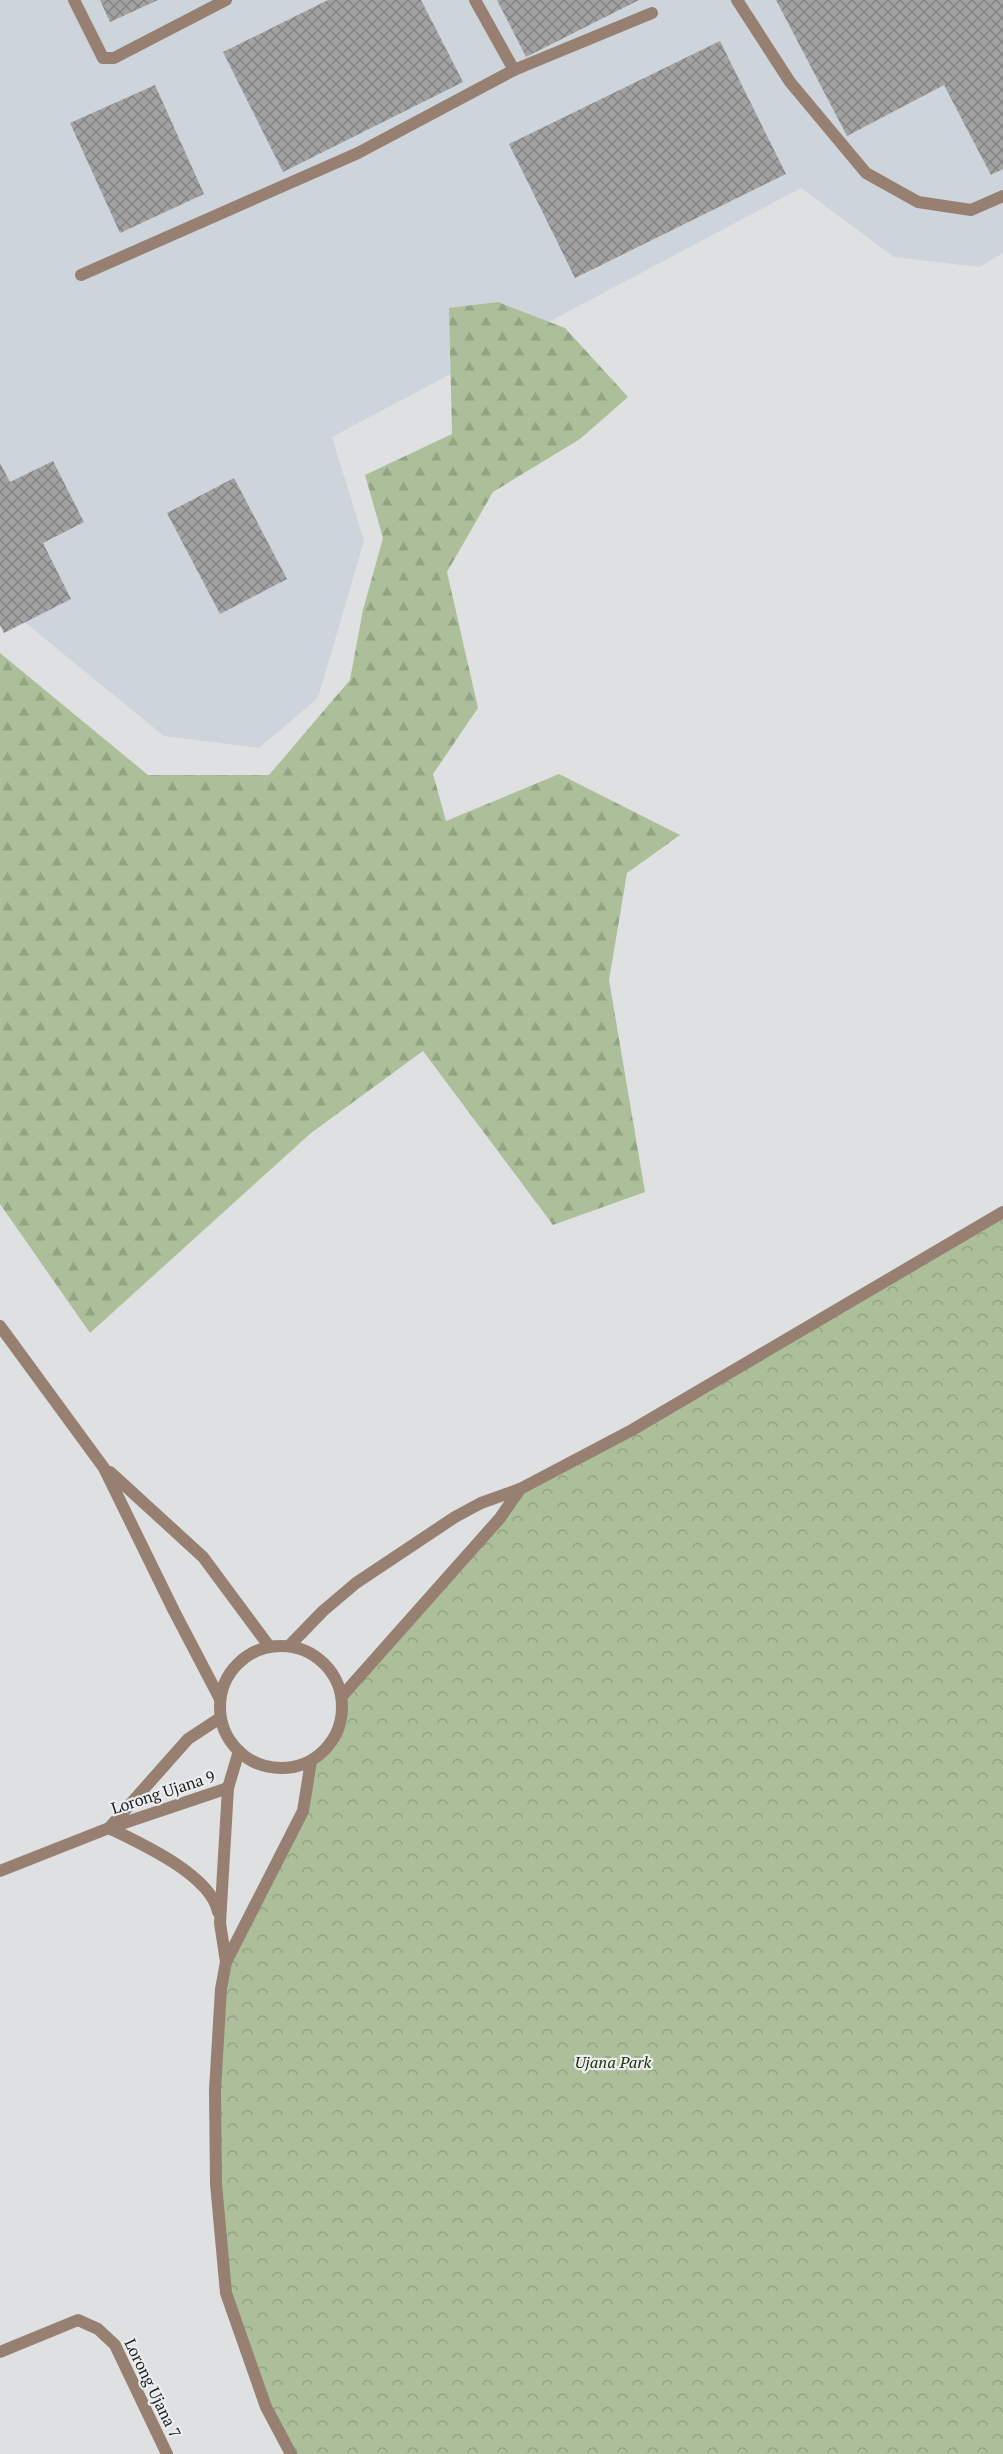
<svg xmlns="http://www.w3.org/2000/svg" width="1003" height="2454" font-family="'PT Serif',serif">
	<defs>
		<pattern id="forest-firs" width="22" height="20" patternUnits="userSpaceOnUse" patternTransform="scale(1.5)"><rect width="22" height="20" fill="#acbf9a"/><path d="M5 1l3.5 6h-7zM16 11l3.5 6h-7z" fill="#93a484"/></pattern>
		<pattern id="park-crowns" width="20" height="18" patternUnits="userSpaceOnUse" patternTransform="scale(1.5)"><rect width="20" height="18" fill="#acbf9a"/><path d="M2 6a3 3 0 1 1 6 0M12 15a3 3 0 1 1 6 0" fill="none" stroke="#93a484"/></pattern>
		<pattern id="building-cross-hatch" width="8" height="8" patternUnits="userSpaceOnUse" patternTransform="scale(1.5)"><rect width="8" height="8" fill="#a3a2a2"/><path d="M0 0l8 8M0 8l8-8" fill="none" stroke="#848383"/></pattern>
	</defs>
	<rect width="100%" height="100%" fill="#dfe0e1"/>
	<polygon fill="#ced4db" points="0,0 1003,0 1003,253 979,267 894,257 801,188 332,437 364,541 318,698 259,748 164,736 0,602"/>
	<polygon fill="url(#forest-firs)" points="498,302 565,328 628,397 580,439 493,492 447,572 478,708 433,774 446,821 559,774 680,835 627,873 609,980 645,1192 553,1225 423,1051 311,1133 90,1333 0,1204 0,653 148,775 269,775 350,680 363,610 383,538 365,475 452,434 449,308"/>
	<path fill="url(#park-crowns)" d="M1003,1212V2454H291L226,2293L216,2184L226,1962L303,1811L311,1761C336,1742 343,1728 342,1696L520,1489Z"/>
	<g fill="url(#building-cross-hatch)">
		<polygon points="100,0 158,0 110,22"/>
		<polygon points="328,0 421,0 463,82 283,172 223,52"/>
		<polygon points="497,0 639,0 526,57"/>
		<polygon points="776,0 1003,0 1003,169 991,175 944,85 847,136"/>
		<polygon points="720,41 786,174 575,278 509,144"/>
		<polygon points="155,85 204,194 120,233 70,123"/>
		<polygon points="53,461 84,522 43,543 71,599 4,633 0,625 0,463 10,482"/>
		<polygon points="234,478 287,579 220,614 167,513"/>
	</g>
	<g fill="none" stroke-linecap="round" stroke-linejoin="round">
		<g stroke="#978071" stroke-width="12">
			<polyline points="74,0 103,58 114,58 226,0"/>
			<polyline points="475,0 514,70"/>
			<polyline points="737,0 790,82 866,173 918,202 971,210 1003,196"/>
			<polyline points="81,275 358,153 514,70 652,13"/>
		</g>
		<g stroke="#978071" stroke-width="12">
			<polyline points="0,1326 104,1468 174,1611 220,1699"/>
			<polyline points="110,1472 203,1557 269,1646"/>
			<circle cx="281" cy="1707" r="61"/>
			<polyline points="289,1646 323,1611 356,1583 455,1517 481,1503 520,1489 632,1430 1003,1212"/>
			<polyline points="342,1696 500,1518 520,1489"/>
			<polyline points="110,1827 188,1739 220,1718"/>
			<path d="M109,1828C140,1843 211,1875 218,1912"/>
			<polyline points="0,1871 109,1828 228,1788"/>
			<polyline points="226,1962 220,1923 228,1788 239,1751"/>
			<polyline points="0,2352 78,2320 98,2329 115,2345 167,2454"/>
			<polyline points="291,2454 266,2407 226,2293 216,2184 215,2090 221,1989 226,1962 303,1811 311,1761"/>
		</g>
	</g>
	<g text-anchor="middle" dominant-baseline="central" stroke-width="4.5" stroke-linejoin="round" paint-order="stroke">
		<g font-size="16" fill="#1b1b1c" stroke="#ecedee">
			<text transform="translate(163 1792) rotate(-18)">Lorong Ujana 9</text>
			<text transform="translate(153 2388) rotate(64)">Lorong Ujana 7</text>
		</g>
		<g font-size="16" font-style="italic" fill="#1e2f07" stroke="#ecedee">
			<text x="613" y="2062">Ujana Park</text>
		</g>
	</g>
</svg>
